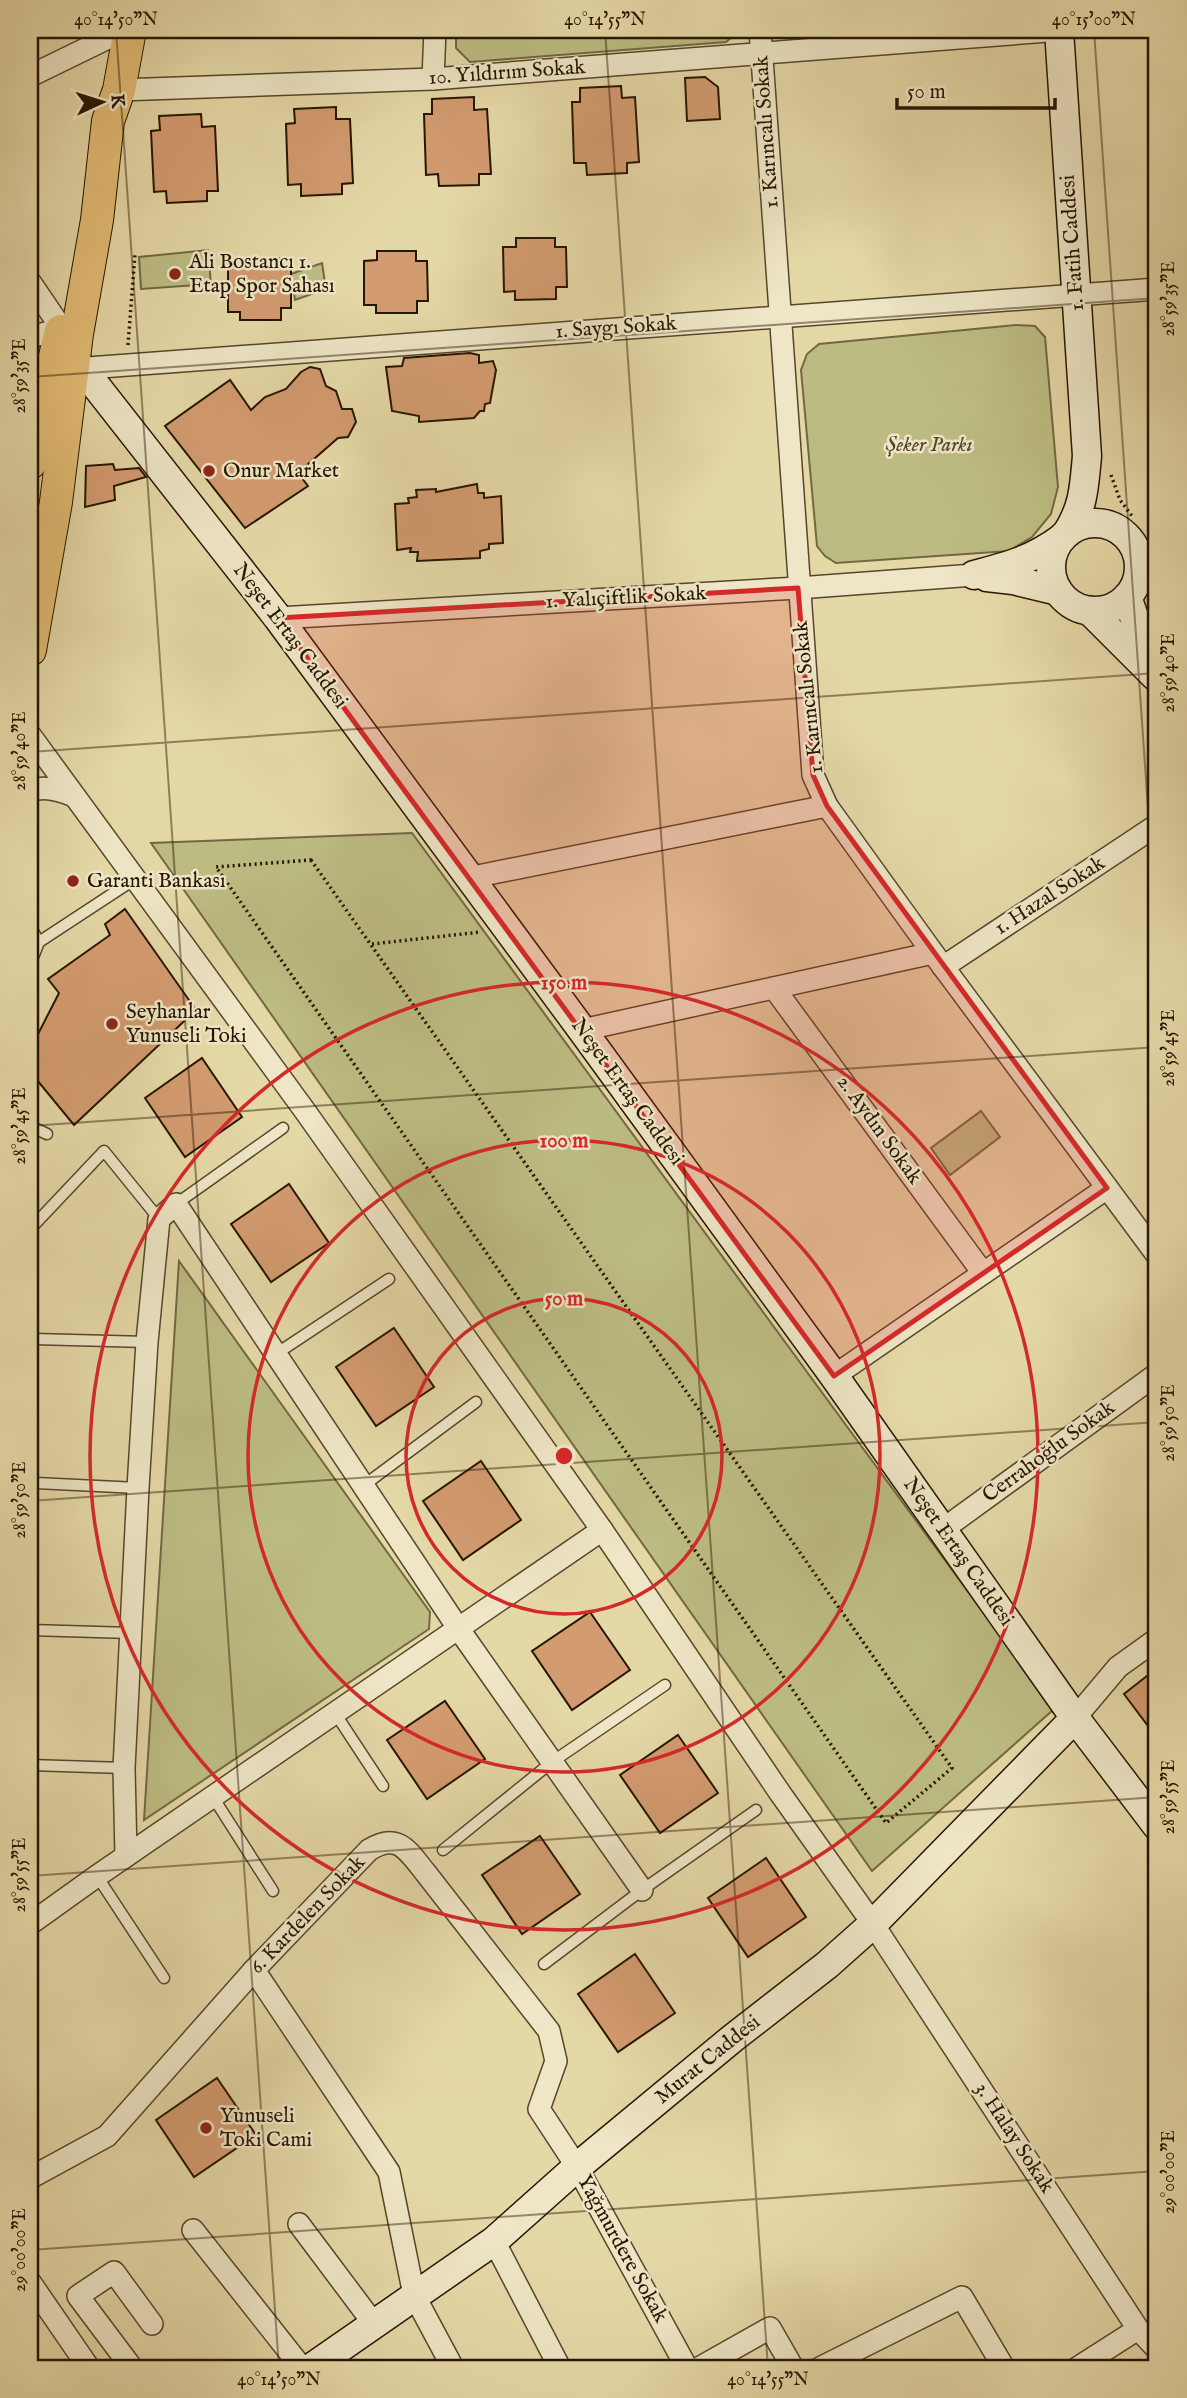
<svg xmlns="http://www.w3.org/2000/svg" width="1187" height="2398" font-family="'IM FELL English',serif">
	<rect width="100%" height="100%" fill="#e5d8a7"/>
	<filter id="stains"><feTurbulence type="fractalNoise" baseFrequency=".00286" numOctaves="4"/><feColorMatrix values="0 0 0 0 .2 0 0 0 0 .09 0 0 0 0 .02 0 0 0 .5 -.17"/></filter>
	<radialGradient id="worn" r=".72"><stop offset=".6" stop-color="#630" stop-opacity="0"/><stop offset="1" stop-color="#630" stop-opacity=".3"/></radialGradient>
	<g fill="#bcbc82" stroke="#726842" stroke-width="2">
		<polygon points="456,30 739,30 739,31 726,42 470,62 456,48"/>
		<polygon points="208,250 211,284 141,289 139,257"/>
		<polygon points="322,263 326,289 295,300 291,274"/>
		<polygon points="1016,325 1035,326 1045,337 1058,487 1051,514 1032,537 1009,551 836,563 825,556 817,546 801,370 807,354 819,344"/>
		<polygon points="412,833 1054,1709 872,1871 151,843"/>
		<polygon points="981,1111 1000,1137 950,1175 931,1148"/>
		<polygon points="179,1261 430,1612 429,1629 144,1820"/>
	</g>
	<g fill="#d39b70" stroke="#271501" stroke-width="2">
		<polygon points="705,77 718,87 720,119 687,121 685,78"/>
		<polygon points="621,86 622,98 635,97 639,162 627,163 627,173 587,175 586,163 574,163 572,102 580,102 580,88"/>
		<polygon points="474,97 474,110 487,109 491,174 479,174 479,185 439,186 438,174 426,175 424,114 432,114 432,99"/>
		<polygon points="336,107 336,119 350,119 353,183 342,184 342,194 301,196 301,184 288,185 286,124 295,123 294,109"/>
		<polygon points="201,114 202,127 215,126 218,191 207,191 207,201 167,203 166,191 154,192 151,131 160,130 159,116"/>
		<polygon points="516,238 555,238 555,247 566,247 567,287 556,287 556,299 515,300 515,291 504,292 503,247 516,247"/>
		<polygon points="377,251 416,251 416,261 427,261 428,301 417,301 417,313 376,313 376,305 364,305 364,261 377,260"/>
		<polygon points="240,258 280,258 279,268 291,268 291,308 281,308 281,320 240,320 240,312 228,312 228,267 241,267"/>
		<polygon points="470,353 479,355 479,363 493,361 496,370 490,403 485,404 484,411 480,411 474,418 419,422 419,416 392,411 386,367 402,366 404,358"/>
		<polygon points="310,367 320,369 326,386 336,391 342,409 352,409 356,422 348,437 338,438 298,473 308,486 245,528 165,426 230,380 251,410 265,397 286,389 301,372"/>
		<polygon points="113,464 115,470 139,468 146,477 114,486 115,500 85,507 86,466"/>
		<polygon points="477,484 478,493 484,493 484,498 501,496 503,543 489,544 489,549 480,551 480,558 417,561 418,552 410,552 411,548 397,550 395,504 409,503 408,498 417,497 416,490 436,489 436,492"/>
		<polygon points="125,909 196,1010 74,1125 32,1074 35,1065 36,1038 59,993 48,979 110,935 105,924"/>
		<polygon points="202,1058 242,1117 185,1157 145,1098"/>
		<polygon points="289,1184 329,1243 271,1282 231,1224"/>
		<polygon points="394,1328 434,1387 376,1426 336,1367"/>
		<polygon points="481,1461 521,1520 463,1560 423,1501"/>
		<polygon points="590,1612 630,1670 572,1710 532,1651"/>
		<polygon points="1157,1668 1157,1738 1124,1694"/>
		<polygon points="445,1701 485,1759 427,1799 387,1740"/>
		<polygon points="678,1735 718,1793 660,1833 620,1775"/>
		<polygon points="540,1836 580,1894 522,1934 482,1875"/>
		<polygon points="766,1858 806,1917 748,1957 708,1898"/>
		<polygon points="635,1954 675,2013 618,2052 578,1994"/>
		<polygon points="217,2078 256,2135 194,2177 156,2120"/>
	</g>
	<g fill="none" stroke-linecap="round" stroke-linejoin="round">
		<defs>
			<g id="lane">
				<polyline points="30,926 39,942 30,965"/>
				<polyline points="39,942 135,879"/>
				<polyline points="30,1126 47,1134"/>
				<polyline points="176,1204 283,1128"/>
				<polyline points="35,1224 104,1151 159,1219"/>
				<polyline points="34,1339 147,1342"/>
				<polyline points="276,1354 389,1279"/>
				<polyline points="36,1483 138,1488"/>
				<polyline points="363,1486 476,1402"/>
				<polyline points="30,1630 131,1633"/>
				<polyline points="335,1713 383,1786"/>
				<polyline points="30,1765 124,1768"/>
				<polyline points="213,1797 273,1891"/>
				<polyline points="443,1850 552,1762 665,1685"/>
				<polyline points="97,1876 164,1978"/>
				<polyline points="544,1964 642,1890 756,1810"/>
			</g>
			<g id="street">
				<polyline points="760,30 813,775 827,806 933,953 1157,1255"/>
				<polyline points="30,76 110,37"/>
				<polyline points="433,79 435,30"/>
				<polyline points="119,90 433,79 1061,30"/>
				<polyline points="30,282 62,329 30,337"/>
				<polyline points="74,369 1157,289"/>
				<polyline points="278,618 798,588 974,575"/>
				<polyline points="30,735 305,1111 602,1530 780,1793 873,1924 1138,2329 1157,2349"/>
				<path d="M30,791C44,785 60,790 74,796"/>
				<polyline points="468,878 827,806"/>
				<polyline points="943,967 1157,825"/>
				<polyline points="774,988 983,1273"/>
				<polyline points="582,1030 933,953"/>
				<polyline points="834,1376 1107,1188"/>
				<polyline points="942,1530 1157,1374"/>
				<polyline points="1075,1718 1118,1667 1157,1639"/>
				<polyline points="126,1856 124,1768 138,1488 147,1342 159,1219 176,1204 458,1628 642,1890"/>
				<polyline points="30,1924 97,1876 602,1530"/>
				<polyline points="254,1970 389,2172 414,2295 453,2368"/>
				<path d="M30,2178L107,2136L254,1970L369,1850C398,1832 407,1850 425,1872L549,2031L556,2061L539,2109L577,2167L687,2368"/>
				<polyline points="299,2224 374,2324"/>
				<polyline points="193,2230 302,2368"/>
				<polyline points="494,2241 560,2368"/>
				<polyline points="30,2282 89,2368"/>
				<polyline points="132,2368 78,2296 114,2272 152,2324"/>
				<polyline points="699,2368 770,2328 793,2368"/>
				<polyline points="820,2368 962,2297 1004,2368"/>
				<polyline points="1077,2368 1138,2329"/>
			</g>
			<g id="secondary">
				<path d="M1059,30L1087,456C1084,487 1084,506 1067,533"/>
				<polyline points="82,368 278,618 582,1030 834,1376 1075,1718 1157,1826"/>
				<circle cx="1095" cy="567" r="44"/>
				<path d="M974,575C1009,566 1032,560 1062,538"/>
				<polyline points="987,577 1013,580 1058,591"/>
				<polyline points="1127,597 1152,667"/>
				<polyline points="1090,611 1155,676"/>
				<polyline points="311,2368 494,2241 577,2167 733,2038 827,1965 873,1924 1075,1718"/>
			</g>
			<g id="primary">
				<polyline points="30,463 61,331"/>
				<polyline points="30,650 56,502 77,334 97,220 108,121 119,90 130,30"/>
			</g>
		</defs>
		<use href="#lane" stroke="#56462a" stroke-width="13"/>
		<use href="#street" stroke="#56462a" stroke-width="24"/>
		<use href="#secondary" stroke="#271501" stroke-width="31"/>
		<use href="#primary" stroke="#271501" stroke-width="34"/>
		<g stroke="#271501" stroke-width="3.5" stroke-dasharray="2 3.5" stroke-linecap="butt">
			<polyline points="128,345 135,254"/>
			<polyline points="1111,475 1120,500 1132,516"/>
			<polygon points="311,860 952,1768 886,1823 216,867"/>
			<polyline points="372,944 481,932"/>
		</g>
		<use href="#lane" stroke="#eee6c6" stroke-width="10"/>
		<use href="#street" stroke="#eee6c6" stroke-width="21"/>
		<use href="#secondary" stroke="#eee6c6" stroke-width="28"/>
		<use href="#primary" stroke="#e2bc74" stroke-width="32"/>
	</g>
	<path fill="#d62828" fill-opacity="0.2" stroke="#d62828" stroke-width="5" stroke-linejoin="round" d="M798,588L813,775L827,806L1107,1188L834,1376L278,618Z"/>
	<path fill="none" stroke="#271501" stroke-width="2" stroke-opacity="0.45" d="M116,30L279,2368M605,30L768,2368M1094,30L1157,938M30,377L1157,298M30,752L1157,673M30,1126L1157,1047M30,1501L1157,1422M30,1876L1157,1797M30,2250L1157,2171"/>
	<g fill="none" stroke="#d62828" stroke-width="3.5">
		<circle cx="564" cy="1456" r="158"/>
		<circle cx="564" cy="1456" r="316"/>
		<circle cx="564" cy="1456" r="474"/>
	</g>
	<g fill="#8f2418" stroke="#eee6c6" stroke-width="2.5">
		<circle cx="175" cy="274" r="7"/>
		<circle cx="209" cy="471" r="7"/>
		<circle cx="73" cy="881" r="7"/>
		<circle cx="112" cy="1024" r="7"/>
		<circle cx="206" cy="2128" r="7"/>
	</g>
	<g text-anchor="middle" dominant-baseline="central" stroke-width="5" stroke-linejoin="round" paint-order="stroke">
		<g font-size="21" fill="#271501" stroke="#eee6c6">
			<text transform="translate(507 73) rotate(-4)">10. Yıldırım Sokak</text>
			<text transform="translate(767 132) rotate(-94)">1. Karıncalı Sokak</text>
			<text transform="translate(1073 243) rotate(-94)">1. Fatih Caddesi</text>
			<text transform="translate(616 328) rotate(-4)">1. Saygı Sokak</text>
			<text transform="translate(626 598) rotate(-3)">1. Yalıçiftlik Sokak</text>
			<text transform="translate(290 636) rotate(53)">Neşet Ertaş Caddesi</text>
			<text transform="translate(809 697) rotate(-96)">1. Karıncalı Sokak</text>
			<text transform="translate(1050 896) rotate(-33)">1. Hazal Sokak</text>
			<text transform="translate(627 1092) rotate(54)">Neşet Ertaş Caddesi</text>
			<text transform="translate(879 1130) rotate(54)">2. Aydın Sokak</text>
			<text transform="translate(1049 1452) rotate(-36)">Cerrahoğlu Sokak</text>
			<text transform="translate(958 1552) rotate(55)">Neşet Ertaş Caddesi</text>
			<text transform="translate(308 1915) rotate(-46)">6. Kardelen Sokak</text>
			<text transform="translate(708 2060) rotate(-39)">Murat Caddesi</text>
			<text transform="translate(1014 2138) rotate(57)">3. Halay Sokak</text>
			<text transform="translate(622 2249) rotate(61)">Yağmurdere Sokak</text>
		</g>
		<g font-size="21" fill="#271501" stroke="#eee6c6" text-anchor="start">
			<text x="189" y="262">Ali Bostancı 1.<tspan x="189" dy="24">Etap Spor Sahası</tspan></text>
			<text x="223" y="471">Onur Market</text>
			<text x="87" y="881">Garanti Bankası</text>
			<text x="126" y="1012">Seyhanlar<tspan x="126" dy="24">Yunuseli Toki</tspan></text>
			<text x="220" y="2116">Yunuseli<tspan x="220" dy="24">Toki Cami</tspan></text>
		</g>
		<g font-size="21" font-style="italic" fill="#544728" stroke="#eee6c6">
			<text x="929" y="445">Şeker Parkı</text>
		</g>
	</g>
	<circle cx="564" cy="1456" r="10" fill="#d62828" stroke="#eee6c6" stroke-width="3.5"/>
	<g font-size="21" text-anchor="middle" font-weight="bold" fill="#d62828" stroke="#eee6c6" stroke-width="5" stroke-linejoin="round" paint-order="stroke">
		<text x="564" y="989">150 m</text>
		<text x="564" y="1147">100 m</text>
		<text x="564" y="1305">50 m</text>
	</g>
	<rect width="1187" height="2398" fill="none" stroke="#e5d8a7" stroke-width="77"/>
	<g transform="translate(102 102) rotate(86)" stroke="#eee6c6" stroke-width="5" paint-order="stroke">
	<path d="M0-5L12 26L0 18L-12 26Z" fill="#271501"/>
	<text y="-10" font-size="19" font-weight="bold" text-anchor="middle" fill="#271501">K</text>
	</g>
	<path d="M897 98v10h158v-10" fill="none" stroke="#271501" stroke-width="3.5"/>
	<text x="907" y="98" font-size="21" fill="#271501" stroke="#eee6c6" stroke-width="5" paint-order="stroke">50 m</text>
	<rect x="38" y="38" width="1110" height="2322" fill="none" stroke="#271501" stroke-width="2.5"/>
	<g font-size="18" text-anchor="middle" fill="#271501">
		<text x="116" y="25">40°14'50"N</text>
		<text x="605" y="25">40°14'55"N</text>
		<text x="1094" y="25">40°15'00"N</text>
		<text transform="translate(1168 299) rotate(-90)" y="6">28°59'35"E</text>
		<text transform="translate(19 376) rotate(-90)" y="6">28°59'35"E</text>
		<text transform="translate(1168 673) rotate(-90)" y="6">28°59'40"E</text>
		<text transform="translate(19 751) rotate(-90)" y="6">28°59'40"E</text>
		<text transform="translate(1168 1048) rotate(-90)" y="6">28°59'45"E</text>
		<text transform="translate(19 1126) rotate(-90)" y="6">28°59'45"E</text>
		<text transform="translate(1168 1423) rotate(-90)" y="6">28°59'50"E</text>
		<text transform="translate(19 1500) rotate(-90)" y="6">28°59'50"E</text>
		<text transform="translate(1168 1797) rotate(-90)" y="6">28°59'55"E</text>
		<text transform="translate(19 1875) rotate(-90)" y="6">28°59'55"E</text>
		<text transform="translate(1168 2172) rotate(-90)" y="6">29°00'00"E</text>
		<text transform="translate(19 2250) rotate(-90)" y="6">29°00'00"E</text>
		<text x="279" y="2385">40°14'50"N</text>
		<text x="768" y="2385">40°14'55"N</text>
	</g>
	<rect width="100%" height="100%" filter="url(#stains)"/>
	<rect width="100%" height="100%" fill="url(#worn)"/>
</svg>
